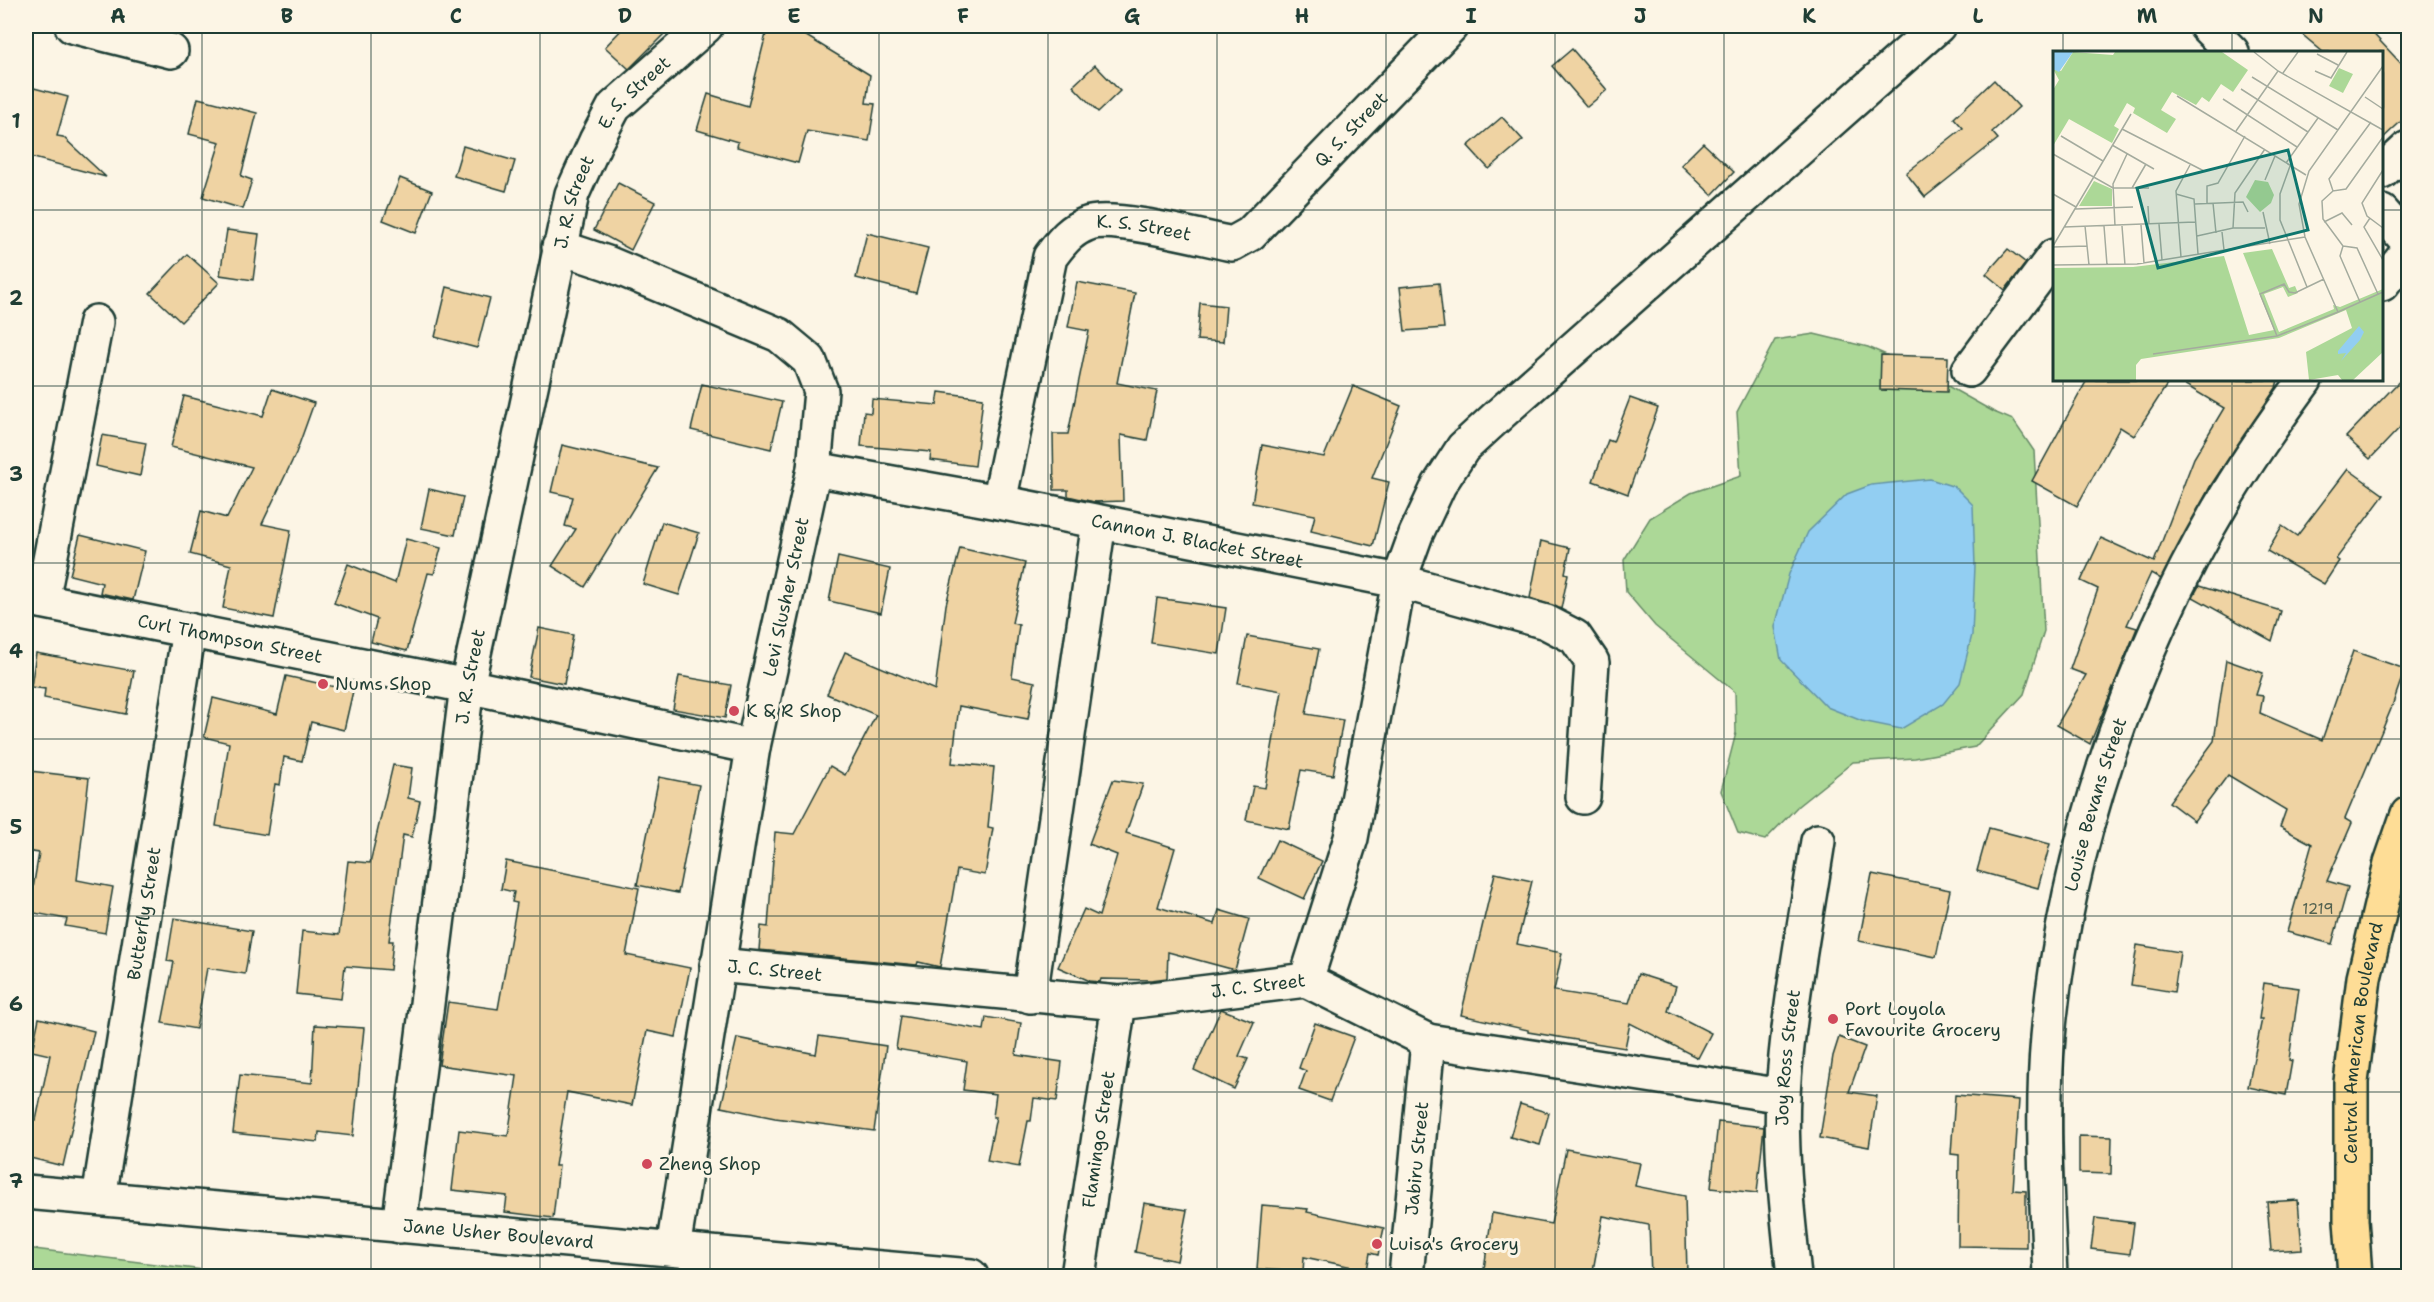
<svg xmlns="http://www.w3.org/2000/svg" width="2434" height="1302" font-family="'Shantell Sans',sans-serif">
	<rect width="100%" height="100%" fill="#fcf5e5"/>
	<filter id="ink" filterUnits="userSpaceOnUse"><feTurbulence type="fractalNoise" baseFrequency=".0167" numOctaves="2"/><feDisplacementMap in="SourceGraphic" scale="12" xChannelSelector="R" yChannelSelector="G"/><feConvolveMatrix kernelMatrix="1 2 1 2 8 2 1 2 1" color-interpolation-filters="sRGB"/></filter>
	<g filter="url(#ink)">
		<g fill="#acd897" stroke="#668a66" stroke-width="1.5">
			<polygon points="1814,334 1868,347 1912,366 1994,412 2013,420 2034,451 2044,631 2024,694 1975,747 1915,758 1853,762 1798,806 1765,840 1738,833 1721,791 1736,733 1735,692 1655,626 1626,592 1624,560 1650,518 1691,493 1741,476 1737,412 1775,340"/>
			<polygon points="26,1248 252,1276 26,1276"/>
		</g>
		<polygon fill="#92cef2" stroke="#6494a6" stroke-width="1.5" points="1930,479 1955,487 1973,505 1975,566 1972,635 1960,683 1943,704 1901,729 1862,721 1827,707 1781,660 1775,627 1789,574 1808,532 1847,494 1871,485"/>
		<g fill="#efd3a3" stroke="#1f3d34" stroke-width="1.5">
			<polygon points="625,26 672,26 629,69 605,47"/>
			<polygon points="768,26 790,26 870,75 866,103 875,104 869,141 807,131 798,163 737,147 738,142 697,130 708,94 748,106"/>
			<polygon points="2292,26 2366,26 2409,72 2409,114 2382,139 2382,52 2323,52"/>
			<polygon points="1572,49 1607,90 1587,107 1552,66"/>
			<polygon points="1095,65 1120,91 1098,112 1073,86"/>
			<polygon points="1994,80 2019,107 1992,132 1998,139 1925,197 1906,173 1963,128 1954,118"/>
			<polygon points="34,88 68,97 57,136 63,137 106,177 26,156 26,120"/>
			<polygon points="198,98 257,113 241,176 252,180 243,209 203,197 220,142 189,134"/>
			<polygon points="1502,117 1523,140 1489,169 1468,146"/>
			<polygon points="1703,143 1734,172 1712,195 1681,165"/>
			<polygon points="463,146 515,161 506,191 454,176"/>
			<polygon points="400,178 432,191 416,233 383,220"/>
			<polygon points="618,183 655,202 631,250 594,230"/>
			<polygon points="227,230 259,234 253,280 220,275"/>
			<polygon points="867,233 928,248 916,293 856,278"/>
			<polygon points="2008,249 2026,263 2005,290 1986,274"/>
			<polygon points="187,254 219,283 181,322 150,293"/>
			<polygon points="1077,282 1135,293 1117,383 1157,391 1147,440 1121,435 1123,501 1094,502 1068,496 1068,490 1054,490 1053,434 1068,434 1089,331 1068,327"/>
			<polygon points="1439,283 1444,328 1405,331 1400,287"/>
			<polygon points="447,287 490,298 477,348 435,337"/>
			<polygon points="1200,303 1226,306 1223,342 1197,340"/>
			<polygon points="1881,355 1948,357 1947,392 1880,390"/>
			<polygon points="2409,371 2409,418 2370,459 2346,437"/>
			<polygon points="2087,380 2170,380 2134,436 2120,427 2077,506 2032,481"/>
			<polygon points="2177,380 2278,380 2276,388 2211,485 2161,579 2151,573 2127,625 2137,628 2090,744 2057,725 2086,675 2070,669 2098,589 2081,581 2101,538 2154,562 2194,458 2224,408"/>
			<polygon points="702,384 782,402 771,449 691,430"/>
			<polygon points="1353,386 1401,406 1372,478 1389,482 1373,546 1311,531 1315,515 1252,503 1262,445 1324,457"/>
			<polygon points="272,389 314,403 296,453 262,524 291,530 274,618 223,608 231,565 190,554 201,511 227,518 252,467 171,447 184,396 263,416"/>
			<polygon points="939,392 983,398 975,466 930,460 931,452 861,446 864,412 871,413 872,399 937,405"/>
			<polygon points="1630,398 1658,408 1628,494 1593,481 1608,440 1613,442"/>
			<polygon points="102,435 146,443 140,476 96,466"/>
			<polygon points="562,445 658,468 585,587 552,566 576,529 565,526 573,497 551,492"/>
			<polygon points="2348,469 2384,495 2336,559 2339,561 2324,584 2267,551 2282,526 2297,536"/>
			<polygon points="429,489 463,497 455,535 421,528"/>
			<polygon points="662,522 699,533 679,595 643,584"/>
			<polygon points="80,535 145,551 133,600 100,593 102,583 70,575"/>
			<polygon points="406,539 441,548 434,574 428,573 407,651 371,642 377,619 334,603 348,564 395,583"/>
			<polygon points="1541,541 1570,548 1565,573 1568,574 1561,609 1530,598"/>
			<polygon points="960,548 1025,563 1012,623 1019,625 1012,677 1035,682 1028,719 959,706 952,763 994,767 988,827 993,828 985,875 957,870 940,967 918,962 917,965 759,950 761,926 768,927 775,832 794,834 830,766 845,775 876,715 827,694 845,652 935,690 946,605"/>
			<polygon points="838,557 890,569 881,613 829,601"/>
			<polygon points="2199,586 2281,611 2272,641 2193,597"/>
			<polygon points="1157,598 1226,608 1219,654 1151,643"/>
			<polygon points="539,628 573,635 564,684 529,677"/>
			<polygon points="1247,636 1319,649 1306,714 1343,720 1333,775 1301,770 1289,829 1246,820 1253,786 1265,788 1282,691 1238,683"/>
			<polygon points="2353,651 2405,669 2391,709 2345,819 2352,823 2327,881 2348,887 2332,944 2287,932 2312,844 2280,827 2286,810 2228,775 2194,821 2169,802 2214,741 2226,660 2263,673 2256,695 2263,696 2260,713 2322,740"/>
			<polygon points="36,653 134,671 126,714 44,698 45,689 31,687"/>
			<polygon points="286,676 353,691 344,730 311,722 302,761 284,757 280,785 275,784 267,835 216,826 229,743 204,737 213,698 277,714"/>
			<polygon points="679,676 731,685 725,718 673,709"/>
			<polygon points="393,765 412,768 408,798 420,801 412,837 403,835 389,941 393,941 390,970 345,966 341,999 296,994 302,931 339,935 348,861 370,863"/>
			<polygon points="30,771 89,778 77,880 113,887 105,933 65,926 67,919 29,912 39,853 26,851 26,811"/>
			<polygon points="659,777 699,785 678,893 637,885"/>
			<polygon points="1113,780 1143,784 1126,833 1175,848 1158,907 1215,924 1219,910 1249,919 1235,970 1168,952 1167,978 1151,980 1101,979 1100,982 1090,981 1058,967 1084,909 1099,916 1117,855 1089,844"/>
			<polygon points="1989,828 2050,844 2038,888 1977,871"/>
			<polygon points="1277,840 1322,861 1304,899 1259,878"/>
			<polygon points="506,861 639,888 626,955 690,968 676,1037 647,1031 632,1105 567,1092 555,1166 559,1166 553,1218 505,1212 507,1196 452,1190 459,1130 508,1136 517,1076 439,1065 448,1002 498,1009 517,903 512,902 514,892 501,889"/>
			<polygon points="1495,873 1532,881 1517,944 1562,953 1554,991 1629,1003 1638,974 1676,986 1668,1011 1711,1033 1698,1058 1630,1023 1625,1048 1528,1032 1528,1030 1461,1015"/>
			<polygon points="1872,874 1950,890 1936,957 1859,941"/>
			<polygon points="174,918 252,931 245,974 207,968 196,1029 162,1023 174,962 167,961"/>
			<polygon points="2137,945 2180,952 2174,992 2131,985"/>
			<polygon points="2264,983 2299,988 2289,1060 2292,1061 2286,1095 2248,1087 2262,1019 2259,1019"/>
			<polygon points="1221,1009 1254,1022 1239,1056 1248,1059 1234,1089 1194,1070"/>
			<polygon points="901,1016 984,1030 986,1017 1021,1023 1016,1055 1062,1062 1057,1101 1034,1098 1031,1121 1028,1121 1019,1167 987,1161 996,1117 993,1117 996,1094 963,1090 967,1061 896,1049"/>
			<polygon points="39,1018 94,1031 63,1166 26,1157 26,1117 36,1120 50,1055 32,1051"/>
			<polygon points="1315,1023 1354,1037 1330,1101 1299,1090 1306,1071 1299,1068"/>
			<polygon points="315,1025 364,1028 353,1136 319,1132 318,1142 233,1133 240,1075 312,1083"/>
			<polygon points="819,1036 886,1046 874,1131 775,1118 721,1107 737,1038 816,1054"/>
			<polygon points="1839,1037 1865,1047 1849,1092 1877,1096 1869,1147 1820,1138 1833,1056"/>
			<polygon points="1955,1095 2019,1100 2013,1190 2026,1191 2026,1247 1958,1246 1959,1155 1951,1154"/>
			<polygon points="1520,1104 1549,1113 1540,1145 1510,1137"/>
			<polygon points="1718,1122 1764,1127 1757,1193 1711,1188"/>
			<polygon points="2079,1136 2112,1137 2111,1174 2079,1173"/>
			<polygon points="1566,1149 1640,1163 1635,1186 1685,1196 1687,1274 1651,1275 1649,1225 1603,1216 1592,1276 1483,1276 1492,1213 1551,1224"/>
			<polygon points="2298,1200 2302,1249 2271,1251 2267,1202"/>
			<polygon points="1144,1203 1187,1210 1177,1261 1135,1252"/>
			<polygon points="1262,1205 1308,1209 1307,1212 1384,1228 1378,1255 1370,1253 1367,1270 1304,1257 1303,1272 1257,1269"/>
			<polygon points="2095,1218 2134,1223 2130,1254 2091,1249"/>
		</g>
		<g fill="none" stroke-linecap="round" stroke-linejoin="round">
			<defs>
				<g id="minor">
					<polyline points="72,26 171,51"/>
					<polyline points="2206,26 2232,52"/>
					<polyline points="2382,172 2408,148"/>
					<polyline points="2382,212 2408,242"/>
					<polyline points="559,247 607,263 779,335 809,360 821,391 814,469 753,747 673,1249"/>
					<polyline points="2382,284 2408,252"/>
					<polyline points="1969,370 2054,256"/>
					<path id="s1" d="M814,469L999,502L1399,581L1546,622L1575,637L1592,662L1583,797"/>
					<path id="s2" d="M999,502L1050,257C1061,243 1070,230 1087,224C1111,214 1203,238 1232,244L1250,234L1451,26"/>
					<path id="s3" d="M26,598L467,686L753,747"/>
					<polyline points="42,601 96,322"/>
					<path id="s4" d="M717,965L1119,1003L1306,980L1428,1041L1783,1096"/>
					<polyline points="1306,980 1351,838 1399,581 1416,534 1439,485 1463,448 1501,413 1938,26"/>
					<polyline points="1030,996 1099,522"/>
					<path id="s5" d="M26,1192L971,1276"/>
					<path id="s6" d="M99,1198L189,630"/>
					<path id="s7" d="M399,1226L467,686L572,194L596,141L614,107L706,26"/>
					<path id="s8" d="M1078,1276L1119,1003"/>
					<path id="s9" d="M1406,1276L1428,1041"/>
					<path id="s10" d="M1794,1276C1788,1217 1780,1155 1783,1094C1788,1010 1805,925 1818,841"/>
					<path id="s11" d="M2050,1276C2047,1197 2041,1117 2048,1037C2065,851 2131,655 2227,495C2251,455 2278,417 2305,380"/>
				</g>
				<g id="major">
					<path id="s12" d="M2355,1276L2351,1220V1082L2364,978L2391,863L2408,814"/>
				</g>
			</defs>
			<use href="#minor" stroke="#1f3d34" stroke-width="38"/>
			<use href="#major" stroke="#1f3d34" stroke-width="38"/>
			<use href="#minor" stroke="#fcf5e5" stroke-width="33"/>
			<use href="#major" stroke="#fedd96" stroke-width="33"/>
		</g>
	</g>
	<path fill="none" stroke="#1f3d34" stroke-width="1.5" stroke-opacity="0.55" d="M202,26V1276M371,26V1276M540,26V1276M710,26V1276M879,26V1276M1048,26V1276M1217,26V1276M1386,26V1276M1555,26V1276M1724,26V1276M1894,26V1276M2063,26V52M2232,26V52M26,210H2054M2382,210H2408M2063,380V1276M2232,380V1276M26,386H2408M26,563H2408M26,739H2408M26,916H2408M26,1092H2408"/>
	<g fill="#d1495b" stroke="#fcf5e5" stroke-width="2">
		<circle cx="323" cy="684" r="6"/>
		<circle cx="734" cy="711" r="6"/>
		<circle cx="1833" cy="1019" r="6"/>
		<circle cx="647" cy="1164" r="6"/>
		<circle cx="1377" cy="1244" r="6"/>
	</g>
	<g text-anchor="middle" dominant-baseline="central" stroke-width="6" stroke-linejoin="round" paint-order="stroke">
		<g font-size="15" fill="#536250">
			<text x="2318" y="909">1219</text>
		</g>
		<g font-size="18" fill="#1f3d34" stroke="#fcf5e5">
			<text stroke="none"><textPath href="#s7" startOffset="1168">E. S. Street</textPath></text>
			<text stroke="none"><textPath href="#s2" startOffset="614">Q. S. Street</textPath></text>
			<text stroke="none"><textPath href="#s7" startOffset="1040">J. R. Street</textPath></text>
			<text stroke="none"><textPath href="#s2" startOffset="358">K. S. Street</textPath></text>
			<text stroke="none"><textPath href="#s1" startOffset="390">Cannon J. Blacket Street</textPath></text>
			<text transform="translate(786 597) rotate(-78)">Levi Slusher Street</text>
			<text stroke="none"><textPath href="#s3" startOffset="208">Curl Thompson Street</textPath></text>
			<text stroke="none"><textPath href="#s7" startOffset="554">J. R. Street</textPath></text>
			<text stroke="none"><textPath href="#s11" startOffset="477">Louise Bevans Street</textPath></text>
			<text stroke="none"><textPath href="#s6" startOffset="288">Butterfly Street</textPath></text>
			<text stroke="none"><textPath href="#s4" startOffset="58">J. C. Street</textPath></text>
			<text stroke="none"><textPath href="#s4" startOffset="544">J. C. Street</textPath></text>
			<text stroke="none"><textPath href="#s12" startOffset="234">Central American Boulevard</textPath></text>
			<text stroke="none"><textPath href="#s10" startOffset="219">Joy Ross Street</textPath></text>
			<text stroke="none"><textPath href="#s8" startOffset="138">Flamingo Street</textPath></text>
			<text stroke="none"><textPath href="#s9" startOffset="118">Jabiru Street</textPath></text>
			<text stroke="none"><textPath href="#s5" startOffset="474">Jane Usher Boulevard</textPath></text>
		</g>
		<g font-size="18" fill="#1f3d34" stroke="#fcf5e5" text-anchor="start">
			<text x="335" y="684">Nums Shop</text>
			<text x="746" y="711">K &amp; R Shop</text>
			<text x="1845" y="1009">Port Loyola<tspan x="1845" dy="21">Favourite Grocery</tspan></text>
			<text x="659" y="1164">Zheng Shop</text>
			<text x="1389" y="1244">Luisa's Grocery</text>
		</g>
	</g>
	<g transform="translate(2053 51)">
		<rect width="330" height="330" fill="#fcf5e5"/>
		<path d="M20,1L60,4L62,1H169L195,19L180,41L168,33L156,51L149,46L143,54L119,41L108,59L123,68L114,82L80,62L82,57L74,52L61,75L66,78L59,92L16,68L0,95V39L6,29L0,18L8,20ZM286,17L300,23L290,42L276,35ZM202,129L215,131L221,144L218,152L207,161L193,146ZM41,130L59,138V155H26ZM219,198L236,237L242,235L245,242L235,246L230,236L211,243L226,281L281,258L280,254L287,256L330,238V301L300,329H289L285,324L256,329L253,301L299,277L293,259L226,287L88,308L83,314V329H0V217L80,216L171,205L196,284L221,279L190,202Z" fill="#acd897"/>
		<path d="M0,1H20L6,21L0,18ZM306,275L311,281L307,289L288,310L293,302L285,303V300Z" fill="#92cef2"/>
		<path fill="none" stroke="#a4ab9e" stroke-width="1.5" d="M201,1L225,20L330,79M264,3L285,14M330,15L256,120L246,153L252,186L285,261L330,241M262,20L278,27L294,1M230,22L245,1M199,26L285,79M188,38L255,81M124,45L253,124M312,46L330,58M170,48L244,96M318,71L276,128L280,140L293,138L330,86M69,78L151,120M183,80L225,20M8,85L50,110M59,94L101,118M0,103L60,137H96M233,112L265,67M237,115L227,143V169L254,236M330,119L309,152L314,165L330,177M212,129L222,105M79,137L93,113M280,140L269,150L270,168L290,195M0,143L23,156M123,143L141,148L145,203M154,152V135L165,132L192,85M160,152L163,182M142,153L190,151L195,161M95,155L96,173M22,158L80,156M210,161L217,193M317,167L311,176L330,209M271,171L289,162L299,174M106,173L109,209M88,174L91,212M32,175L36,214M51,175L54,214M62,175L60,133L74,103M69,175L72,214M11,176L142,171M180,177L182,142L212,98M169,181L171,199M144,185L180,177H212M0,195L78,63M290,195L304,197L325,243M290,195L287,205L307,251M0,196L34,195M128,206L123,140L137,114M0,214L84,213L252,186M224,285L207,243L231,233L236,241L242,242L271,228M100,303L224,285L285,261"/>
		<path fill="#0f766e" fill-opacity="0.15" stroke="#0f766e" stroke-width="3" d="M235,99L255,179L105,217L84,137Z"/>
		<rect width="330" height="330" fill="none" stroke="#1f3d34" stroke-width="3"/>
	</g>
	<rect width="2434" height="1302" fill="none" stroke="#fcf5e5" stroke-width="66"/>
	<rect x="33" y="33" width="2368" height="1236" fill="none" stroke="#1f3d34" stroke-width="2"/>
	<g font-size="20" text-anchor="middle" font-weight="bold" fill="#1f3d34">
		<text x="118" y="23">A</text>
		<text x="287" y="23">B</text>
		<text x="456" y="23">C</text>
		<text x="625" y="23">D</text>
		<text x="794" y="23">E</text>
		<text x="963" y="23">F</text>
		<text x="1132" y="23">G</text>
		<text x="1302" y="23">H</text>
		<text x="1471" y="23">I</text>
		<text x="1640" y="23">J</text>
		<text x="1809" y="23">K</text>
		<text x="1978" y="23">L</text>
		<text x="2147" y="23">M</text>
		<text x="2316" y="23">N</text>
		<text x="16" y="128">1</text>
		<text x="16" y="305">2</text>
		<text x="16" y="481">3</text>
		<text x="16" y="658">4</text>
		<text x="16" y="834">5</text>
		<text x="16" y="1011">6</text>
		<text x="16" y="1188">7</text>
	</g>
</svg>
